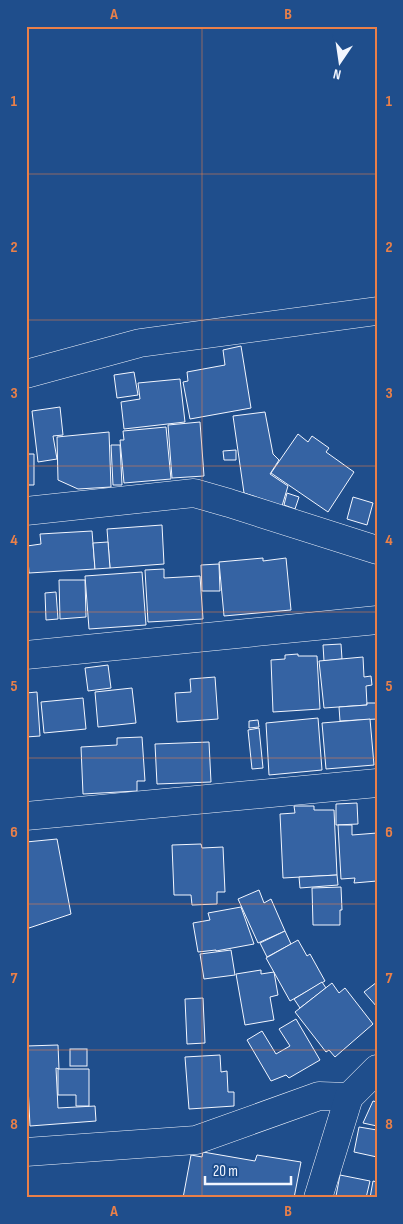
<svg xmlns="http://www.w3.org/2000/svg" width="403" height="1224" font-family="'Sofia Sans Condensed',sans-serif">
	<rect width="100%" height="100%" fill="#1f4e8c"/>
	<g fill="#3563a3" stroke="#f2f6ff">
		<polygon points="241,346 251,408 190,419 183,382 188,381 187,372 225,365 223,350"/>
		<polygon points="134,372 138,395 117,398 114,375"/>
		<polygon points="180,379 185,422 124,429 121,402 140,399 138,383"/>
		<polygon points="60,407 63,435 53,436 57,459 38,462 32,411"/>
		<polygon points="265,412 273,454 279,460 270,474 288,486 282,506 244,493 233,416"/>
		<polygon points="200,422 204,476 172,478 168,425"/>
		<polygon points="166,427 171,479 124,483 120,440 124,440 123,431"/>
		<polygon points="109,432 111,487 78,489 58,480 57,437"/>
		<polygon points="298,434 308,442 312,436 329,448 326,452 354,472 328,512 271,473"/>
		<polygon points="111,445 120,445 122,485 113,485"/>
		<polygon points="236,450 236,460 224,460 223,451"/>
		<polygon points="26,454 34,454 34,485 28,485 28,496 26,496"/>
		<polygon points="287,493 299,497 295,509 284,505"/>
		<polygon points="353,497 373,503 367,525 347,519"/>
		<polygon points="162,525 164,564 110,568 107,529"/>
		<polygon points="92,531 95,569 29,573 27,546 41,544 40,534"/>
		<polygon points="108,542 110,568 95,569 93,543"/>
		<polygon points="263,558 263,561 286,558 291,610 224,616 219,562"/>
		<polygon points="219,564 220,591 202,591 201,565"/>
		<polygon points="164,569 164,578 200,576 203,619 148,622 145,570"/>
		<polygon points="142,572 146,625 89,629 85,576"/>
		<polygon points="59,580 85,580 86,617 60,619"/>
		<polygon points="56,592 58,619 46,620 45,593"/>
		<polygon points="341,644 342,659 324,661 323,645"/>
		<polygon points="298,654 298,656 317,656 320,709 273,712 271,660 285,659 285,655"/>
		<polygon points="363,657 364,677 371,676 372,685 366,686 367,705 324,708 319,661"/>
		<polygon points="108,665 111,688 88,691 85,668"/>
		<polygon points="215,677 218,719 177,722 175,693 191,692 190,679"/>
		<polygon points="132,688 136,723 98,727 95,692"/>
		<polygon points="37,692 40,736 26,737 26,693"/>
		<polygon points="83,698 86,729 44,733 41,702"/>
		<polygon points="367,703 376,703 377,719 340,721 339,707 367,705"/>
		<polygon points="318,718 322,770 269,775 266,723"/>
		<polygon points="370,719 374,765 326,769 322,723"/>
		<polygon points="258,720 259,727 249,728 249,721"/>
		<polygon points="259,728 263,768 252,769 248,730"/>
		<polygon points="142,737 145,781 137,781 137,791 83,794 81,747 117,745 117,738"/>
		<polygon points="209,742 211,782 157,784 155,744"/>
		<polygon points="357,803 358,824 336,825 336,804"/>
		<polygon points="294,806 314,806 314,810 334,810 337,875 283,878 280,814 295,813"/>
		<polygon points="338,825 352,825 352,835 377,833 377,881 354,883 355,878 341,879"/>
		<polygon points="57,839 71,914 26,929 26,842"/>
		<polygon points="201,844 202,848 223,847 225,892 217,892 217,904 192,905 191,895 174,895 172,845"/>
		<polygon points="337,875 338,885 300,888 299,877"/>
		<polygon points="341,887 342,910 340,910 340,925 313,925 312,888"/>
		<polygon points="259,890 264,903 271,899 285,931 258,943 238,899"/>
		<polygon points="241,907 254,944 216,951 216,950 198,952 193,923 210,920 208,913"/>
		<polygon points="285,931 291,944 267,957 260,943"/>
		<polygon points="298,940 307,956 310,954 325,981 290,1001 266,958"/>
		<polygon points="231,950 235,975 204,979 200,954"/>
		<polygon points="261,970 261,974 274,972 278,995 270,997 274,1020 245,1025 236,974"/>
		<polygon points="322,982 326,988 300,1008 294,999"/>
		<polygon points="377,982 377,1007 364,992"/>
		<polygon points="332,983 339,993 345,988 373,1024 335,1057 329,1050 326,1052 295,1012"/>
		<polygon points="203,998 205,1043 187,1044 185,999"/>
		<polygon points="296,1019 320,1060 289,1078 286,1075 271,1081 247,1040 262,1031 276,1054 290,1046 279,1029"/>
		<polygon points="58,1045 59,1069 56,1068 58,1108 95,1106 96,1121 30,1126 26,1046"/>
		<rect x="70" y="1049" width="17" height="17"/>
		<polygon points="220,1055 221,1072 227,1071 228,1092 234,1092 234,1106 189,1109 185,1057"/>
		<polygon points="58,1069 89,1069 89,1106 76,1106 76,1095 58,1095"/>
		<polygon points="373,1101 377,1102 377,1126 363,1123"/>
		<polygon points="359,1127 377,1130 377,1157 354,1152"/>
		<polygon points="203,1152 255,1161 257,1155 301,1162 294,1198 183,1198 191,1155 202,1157"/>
		<polygon points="340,1175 370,1181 366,1198 344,1198 336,1196"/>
		<polygon points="373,1181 377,1182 377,1198 370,1198"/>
	</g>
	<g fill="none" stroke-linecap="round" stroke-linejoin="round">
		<defs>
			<g id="minor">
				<polyline points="26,374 140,343 377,311"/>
				<polyline points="26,511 194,493 229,503 377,550"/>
				<polyline points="26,655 377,620"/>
				<polyline points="26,816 377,783"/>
				<polyline points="26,1152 196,1140 319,1096 349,1097"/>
				<polyline points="318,1198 349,1097 377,1069"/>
			</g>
		</defs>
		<use href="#minor" stroke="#f2f6ff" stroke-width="29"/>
		<use href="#minor" stroke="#1f4e8c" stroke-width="28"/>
	</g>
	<path fill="none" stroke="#ea8049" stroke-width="1" stroke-opacity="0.55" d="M202,26V1198M26,174H377M26,320H377M26,466H377M26,612H377M26,758H377M26,904H377M26,1050H377"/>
	<rect width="403" height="1224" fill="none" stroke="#1f4e8c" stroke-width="55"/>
	<g transform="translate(340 62) rotate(193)" stroke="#1f4e8c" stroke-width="4" paint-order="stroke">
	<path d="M0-4L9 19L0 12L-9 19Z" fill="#f2f6ff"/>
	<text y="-8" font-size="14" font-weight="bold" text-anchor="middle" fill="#f2f6ff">N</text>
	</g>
	<path d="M205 1176v8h86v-8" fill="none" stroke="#f2f6ff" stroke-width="2.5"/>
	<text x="213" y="1176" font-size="15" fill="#f2f6ff" stroke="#1f4e8c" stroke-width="4" paint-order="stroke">20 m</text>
	<rect x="28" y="28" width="348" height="1168" fill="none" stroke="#ea8049" stroke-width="2"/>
	<g font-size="16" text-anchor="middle" font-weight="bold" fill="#ea8049">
		<text x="114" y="19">A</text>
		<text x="288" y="19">B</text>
		<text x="14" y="106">1</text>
		<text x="389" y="106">1</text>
		<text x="14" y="252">2</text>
		<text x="389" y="252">2</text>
		<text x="14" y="398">3</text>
		<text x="389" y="398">3</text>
		<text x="14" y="545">4</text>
		<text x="389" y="545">4</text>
		<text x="14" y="691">5</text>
		<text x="389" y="691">5</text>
		<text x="14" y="837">6</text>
		<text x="389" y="837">6</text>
		<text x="14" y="983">7</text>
		<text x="389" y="983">7</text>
		<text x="14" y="1129">8</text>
		<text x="389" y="1129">8</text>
		<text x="114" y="1216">A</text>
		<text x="288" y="1216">B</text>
	</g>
</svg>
